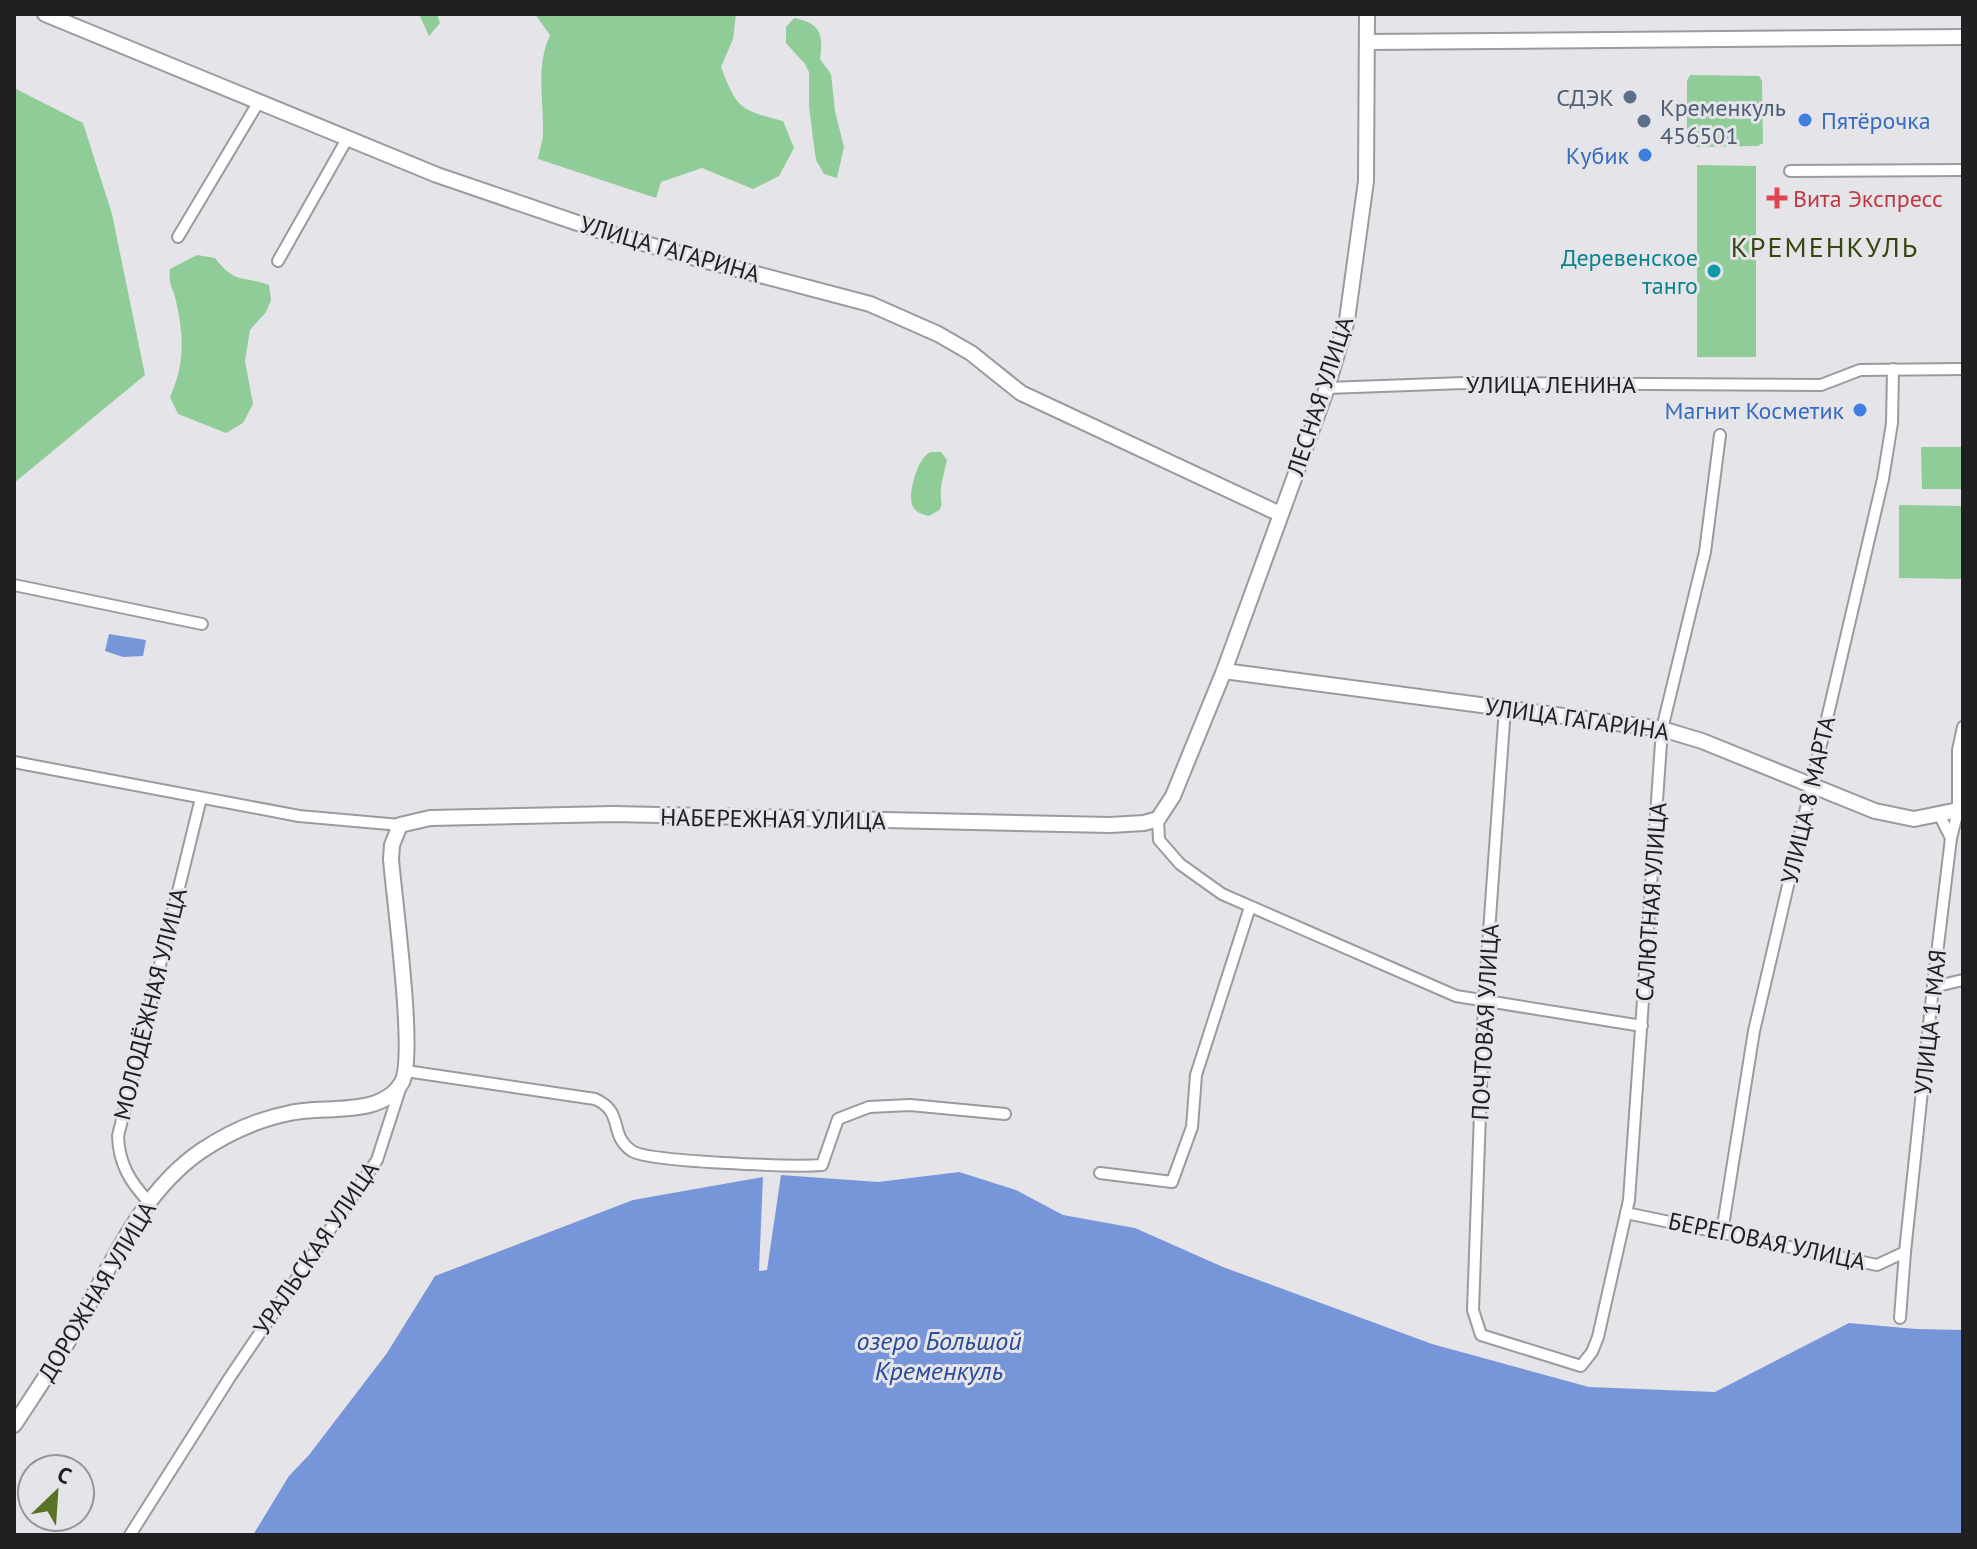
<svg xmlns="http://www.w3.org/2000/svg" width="1977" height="1549" font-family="'PT Sans',sans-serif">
	<rect width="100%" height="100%" fill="#e5e4e9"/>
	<g fill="#8fcc98">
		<polygon points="419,14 437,14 440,23 429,36"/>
		<path d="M535,14H736L733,39L721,67C737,109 740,110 783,121L794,148L779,176L753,189L702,168L661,182L656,198L538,159C539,151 543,142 543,134C544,99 535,69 550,35Z"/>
		<path d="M794,18C820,23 824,34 820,59L831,74L835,111L844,147L837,178L824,174L816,160L814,146L809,106V72L805,64L786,43V27Z"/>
		<polygon points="1690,75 1759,76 1762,81 1763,143 1758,146 1691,147 1687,142 1687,81"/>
		<polygon points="14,88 83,123 112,214 145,375 14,483"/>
		<polygon points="1697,165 1756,166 1756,357 1697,357"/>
		<path d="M197,255L215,258C236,285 241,275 269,285L271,300L266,312L250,330L245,361L253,404L243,423L226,433L178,414L170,397C185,363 184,337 176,301C173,287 168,285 170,269Z"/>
		<polygon points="1921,447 1963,447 1963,489 1922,489"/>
		<path d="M931,452H941L947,460C945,469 942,479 941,488C939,505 948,508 928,516C921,514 915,512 912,505C908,492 918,456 931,452Z"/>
		<polygon points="1899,505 1963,506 1963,579 1899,578"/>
	</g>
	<g fill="#7796d9">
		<polygon points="109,634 146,640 143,656 123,657 105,651"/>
		<polygon points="959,1172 1016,1190 1063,1215 1135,1228 1223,1267 1432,1344 1589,1387 1715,1392 1849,1323 1916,1329 1963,1330 1963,1535 253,1535 289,1476 309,1455 387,1353 435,1276 633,1200 763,1177 759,1271 767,1270 781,1175 878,1182"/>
	</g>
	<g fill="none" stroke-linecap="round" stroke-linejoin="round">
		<defs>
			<g id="street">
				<polyline points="1790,171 1963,170"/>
				<polyline points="178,237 258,103"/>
				<polyline points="278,261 347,139"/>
				<polyline points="1327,388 1464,383 1821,385 1860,370 1963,369"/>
				<polyline points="14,585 202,624"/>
				<polyline points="1505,708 1484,1002 1473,1310 1481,1335 1581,1366 1592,1352 1598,1337 1629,1200 1662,729 1705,552 1720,435"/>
				<polyline points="14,762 299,816 400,825"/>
				<polyline points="1939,814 1951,838"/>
				<polyline points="1158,819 1159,840 1180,864 1222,894 1456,996 1642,1026"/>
				<polyline points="1933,987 1963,980"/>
				<path d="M406,1071L595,1099C625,1112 608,1135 632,1151C648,1162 795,1167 822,1165L838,1119L869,1107L910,1105L1005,1114"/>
				<polyline points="1100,1173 1172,1182 1192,1127 1196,1075 1250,907"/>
				<path d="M149,1202C130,1182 119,1164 118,1136L201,798"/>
				<polyline points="1626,1213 1877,1265 1905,1252"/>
				<polyline points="1722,1232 1754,1031 1883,479 1892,423 1893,369"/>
				<polyline points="1900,1318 1905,1252 1933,987 1951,838 1958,811 1958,750 1963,727"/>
				<polyline points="130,1535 230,1377 377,1160 400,1089"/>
			</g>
			<g id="secondary">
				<polyline points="45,14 437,175 598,230 684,255 870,304 938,334 971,353 1021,393 1280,514"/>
				<polyline points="1368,42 1963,37"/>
				<polyline points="1224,671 1662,729 1702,741 1875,811 1914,819 1963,809"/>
				<path d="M14,1425C33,1396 52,1368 70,1338C108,1274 137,1195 201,1151C228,1133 259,1119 290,1113C324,1105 382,1118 402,1082C416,1056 394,898 391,859L392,845L400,825L430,818L613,814L1110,825L1144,823L1158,819L1173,796L1224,671L1327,388L1347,320L1366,181L1367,14"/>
			</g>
		</defs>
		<use href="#street" stroke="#9b9a9e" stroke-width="14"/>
		<use href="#secondary" stroke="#9b9a9e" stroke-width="18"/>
		<use href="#street" stroke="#fff" stroke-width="10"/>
		<use href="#secondary" stroke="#fff" stroke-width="14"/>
	</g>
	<g fill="#5c6f8a" stroke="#e5e4e9" stroke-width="3">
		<circle cx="1630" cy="97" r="8"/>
		<circle cx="1644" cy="121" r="8"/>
	</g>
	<g fill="#3f7fe0" stroke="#e5e4e9" stroke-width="3">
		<circle cx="1805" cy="120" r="8"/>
		<circle cx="1645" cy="155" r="8"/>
		<circle cx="1860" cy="410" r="8"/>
	</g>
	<path fill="#e0444e" stroke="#e5e4e9" stroke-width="3" d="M1773 186h8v8h8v8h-8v8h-8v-8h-8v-8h8z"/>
	<circle fill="#0f9aa8" stroke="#e5e4e9" stroke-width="3" cx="1714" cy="271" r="8"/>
	<g text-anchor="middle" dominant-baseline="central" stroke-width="6" stroke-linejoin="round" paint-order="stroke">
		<g font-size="24" fill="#4e5e75" stroke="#e5e4e9" text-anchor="end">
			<text x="1614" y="97">СДЭК</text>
			<text x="1660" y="107" text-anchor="start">Кременкуль<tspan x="1660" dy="28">456501</tspan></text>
		</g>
		<g font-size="24" fill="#366cbe" stroke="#e5e4e9" text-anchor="end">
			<text x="1821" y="120" text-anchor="start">Пятёрочка</text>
			<text x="1629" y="155">Кубик</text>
			<text x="1844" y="410">Магнит Косметик</text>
		</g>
		<g font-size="24" fill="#be3a42" stroke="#e5e4e9" text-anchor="start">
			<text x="1793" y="198">Вита Экспресс</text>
		</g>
		<g font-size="24" fill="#202022" stroke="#e5e4e9">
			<text transform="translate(670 249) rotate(16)">УЛИЦА ГАГАРИНА</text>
			<text x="1551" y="384">УЛИЦА ЛЕНИНА</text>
			<text transform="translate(1320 396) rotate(-72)">ЛЕСНАЯ УЛИЦА</text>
			<text transform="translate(1577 719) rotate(8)">УЛИЦА ГАГАРИНА</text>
			<text transform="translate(1808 800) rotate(-77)">УЛИЦА 8 МАРТА</text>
			<text transform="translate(773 819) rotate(1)">НАБЕРЕЖНАЯ УЛИЦА</text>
			<text transform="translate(1651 902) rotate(-86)">САЛЮТНАЯ УЛИЦА</text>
			<text transform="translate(150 1004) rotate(-76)">МОЛОДЁЖНАЯ УЛИЦА</text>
			<text transform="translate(1485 1022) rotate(-87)">ПОЧТОВАЯ УЛИЦА</text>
			<text transform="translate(1930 1022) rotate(-84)">УЛИЦА 1 МАЯ</text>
			<text transform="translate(1767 1241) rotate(12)">БЕРЕГОВАЯ УЛИЦА</text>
			<text transform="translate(316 1248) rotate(-56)">УРАЛЬСКАЯ УЛИЦА</text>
			<text transform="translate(97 1291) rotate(-59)">ДОРОЖНАЯ УЛИЦА</text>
		</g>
		<g font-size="24" fill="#0d838f" stroke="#e5e4e9" text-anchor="end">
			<text x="1698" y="257">Деревенское<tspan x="1698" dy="28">танго</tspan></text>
		</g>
		<g font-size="26" font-style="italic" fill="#294b9a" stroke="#e5e4e9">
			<text x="939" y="1340">озеро Большой<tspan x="939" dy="30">Кременкуль</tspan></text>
		</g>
		<g font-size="28" letter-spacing="2" fill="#374711" stroke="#e5e4e9">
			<text x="1825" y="246">КРЕМЕНКУЛЬ</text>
		</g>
	</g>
	<rect width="1977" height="1549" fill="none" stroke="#202022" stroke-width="32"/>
	<g transform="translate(56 1493) rotate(25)"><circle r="38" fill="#e5e4e9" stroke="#969699" stroke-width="2"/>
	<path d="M0-6L14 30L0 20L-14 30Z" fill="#5a7223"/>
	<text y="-12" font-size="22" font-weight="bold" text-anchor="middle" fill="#202022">С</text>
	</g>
</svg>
